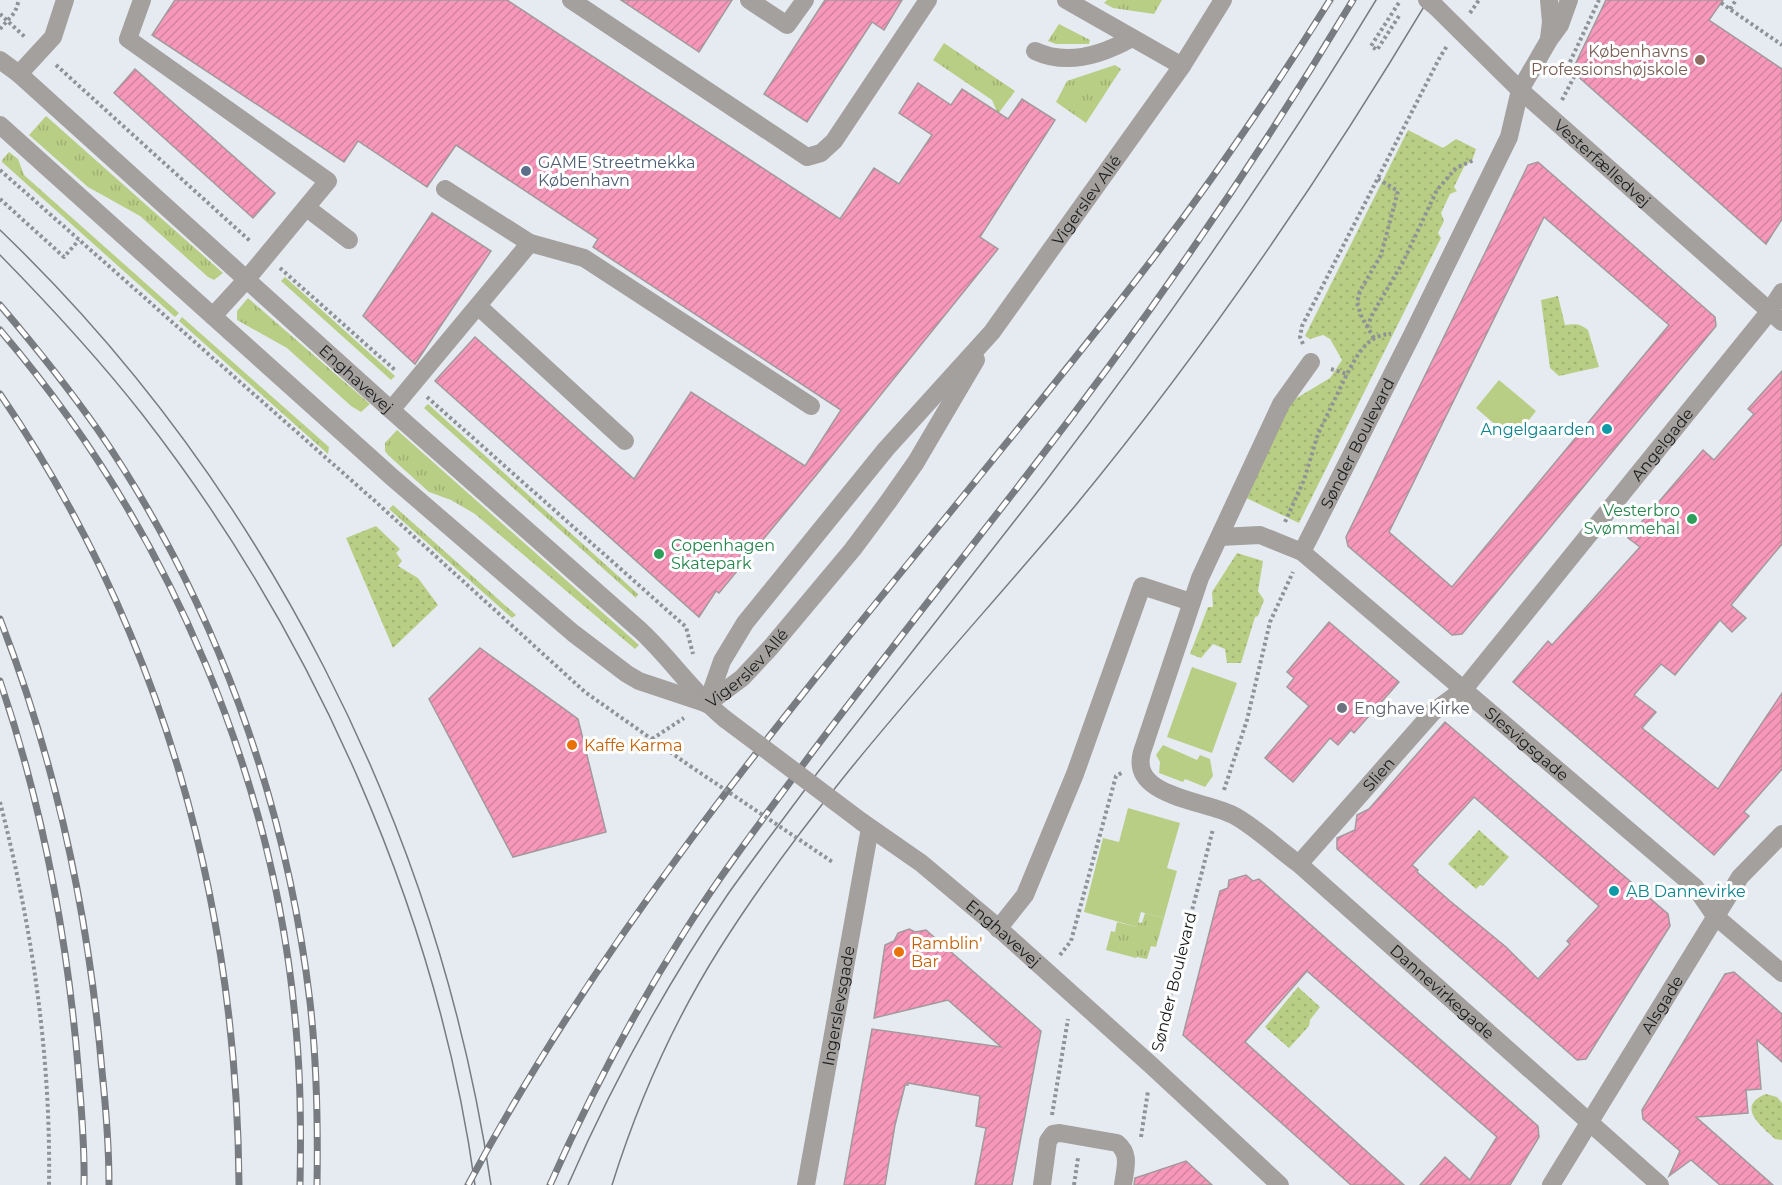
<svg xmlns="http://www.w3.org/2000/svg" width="1782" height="1185" font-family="Montserrat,sans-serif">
	<defs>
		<pattern id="grass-tufts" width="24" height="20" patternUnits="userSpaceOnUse" patternTransform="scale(1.5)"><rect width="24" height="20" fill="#b9ce85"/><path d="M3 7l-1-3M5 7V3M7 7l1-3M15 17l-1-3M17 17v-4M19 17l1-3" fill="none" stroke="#9eb072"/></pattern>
		<pattern id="park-dots" width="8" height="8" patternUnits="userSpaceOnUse" patternTransform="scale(1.5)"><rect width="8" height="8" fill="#b9ce85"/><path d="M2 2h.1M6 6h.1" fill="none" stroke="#9eb072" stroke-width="1.8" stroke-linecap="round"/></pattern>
		<pattern id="building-hatch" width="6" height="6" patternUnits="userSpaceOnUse" patternTransform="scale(1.5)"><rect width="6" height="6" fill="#f798ba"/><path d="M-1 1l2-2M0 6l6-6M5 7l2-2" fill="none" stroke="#d3829f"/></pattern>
	</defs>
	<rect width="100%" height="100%" fill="#e6ebf2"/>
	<g fill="url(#grass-tufts)">
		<polygon points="1107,0 1162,0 1154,14 1113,8 1104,3"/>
		<polygon points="1059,24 1090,40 1089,44 1056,44 1048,41"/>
		<polygon points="944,43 1015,91 998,114 992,100 933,60"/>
		<polygon points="1115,65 1121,69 1086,123 1056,102 1067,81"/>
		<polygon points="46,116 223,273 214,280 208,277 140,216 88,187 29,135"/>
		<polygon points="9,152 18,159 24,175 179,313 175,317 2,162 2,160"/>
		<polygon points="285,277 395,376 391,380 281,281"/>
		<polygon points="248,298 370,404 361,412 351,406 287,348 237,320 237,311"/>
		<polygon points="182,317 329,447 328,454 179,321"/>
		<polygon points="428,404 638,594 636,598 424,408"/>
		<polygon points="397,430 639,645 635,649 475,514 451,500 429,492 388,455 385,451 385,443"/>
		<polygon points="393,505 516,615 512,618 389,509"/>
		<polygon points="1145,913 1164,918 1156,947 1151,946 1147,959 1137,957 1136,958 1106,950 1111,931 1115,932 1117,922 1137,927 1138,922 1142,923"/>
	</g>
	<g fill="url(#park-dots)">
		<polygon points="1408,130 1443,148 1456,139 1476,149 1472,161 1465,165 1454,187 1457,191 1450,194 1441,213 1444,221 1438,233 1441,238 1299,523 1242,496 1285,405 1330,378 1342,360 1330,339 1323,335 1310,339 1305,336"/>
		<path d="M1558,296L1565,325C1574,324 1580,323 1588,330L1599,367L1559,376L1550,368L1541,300Z"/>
		<polygon points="376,526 400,549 396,553 402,561 398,566 418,578 438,605 393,648 346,538"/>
		<polygon points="1237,553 1263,561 1258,591 1264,600 1258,616 1255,617 1241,663 1227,663 1225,649 1213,644 1201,658 1190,654 1208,607 1213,607 1212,592"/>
		<polygon points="1479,830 1509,857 1483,886 1480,885 1476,889 1448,864"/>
		<polygon points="1298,987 1320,1007 1310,1020 1309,1026 1289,1048 1265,1027"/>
		<path d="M1766,1094L1777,1097L1782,1103V1140L1775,1139C1761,1126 1735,1106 1766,1094Z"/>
	</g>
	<g fill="#b9ce85">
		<polygon points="1499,380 1536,411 1513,440 1476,408"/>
		<polygon points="1192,667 1237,683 1212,753 1167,737"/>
		<polygon points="1163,745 1197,760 1200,755 1210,759 1213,776 1205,787 1185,779 1183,782 1159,773 1160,762 1156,755"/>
		<polygon points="1128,808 1180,823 1167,868 1177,871 1164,918 1141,912 1137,927 1084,912 1103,838 1119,842"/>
	</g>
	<g fill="url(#building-hatch)" stroke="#a2999b" stroke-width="1.5" fill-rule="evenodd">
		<polygon points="175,0 507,0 840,219 874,168 899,184 932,135 899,113 918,83 951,105 962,89 1008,119 1022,99 1055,120 980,237 998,249 817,474 719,593 716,591 699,617 435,381 475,337 634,479 691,392 805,466 841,410 593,247 598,239 456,145 427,187 358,141 344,162 152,35"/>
		<polygon points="621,0 732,0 699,52"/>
		<polygon points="825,0 902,0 884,30 872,22 807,122 764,94"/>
		<polygon points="1606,0 1723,0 1709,20 1782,69 1782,219 1766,244 1572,71"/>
		<polygon points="135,69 275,193 253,218 114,93"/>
		<path d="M1538,162L1715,317L1716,326L1462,634L1452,635L1348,546L1346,537L1528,165ZM1544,217L1669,325L1452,587L1389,532Z"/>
		<polygon points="432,213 491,251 415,364 363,316"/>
		<polygon points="1782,371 1782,544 1731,605 1746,618 1732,632 1720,620 1675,675 1661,664 1634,695 1656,712 1642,728 1718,789 1782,693 1782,769 1744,812 1749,816 1714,855 1513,682 1548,641 1552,645 1640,547 1628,538 1703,450 1714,460 1754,414 1748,409"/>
		<polygon points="1329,622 1399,682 1354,733 1351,730 1338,745 1330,738 1293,782 1265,758 1309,706 1287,687 1294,678 1287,672"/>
		<polygon points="480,648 578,719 606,832 513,857 429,699"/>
		<path d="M1445,722L1668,914L1670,926L1586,1059L1577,1060L1337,849V838L1355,830L1357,815L1369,809ZM1474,797L1599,906L1567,941L1570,944L1538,979L1506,947L1450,901L1417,872L1418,870L1412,865Z"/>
		<polygon points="1246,875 1253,881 1259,879 1538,1126 1539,1137 1510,1185 1420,1185 1445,1157 1470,1180 1497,1137 1307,971 1245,1042 1404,1185 1351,1185 1183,1035 1220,891 1228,888 1229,880"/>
		<polygon points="909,929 915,932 926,930 1041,1031 1012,1185 975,1185 986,1128 976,1126 980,1096 908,1083 908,1085 905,1085 895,1125 885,1185 844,1185 872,1029 1001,1047 948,1000 874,1018 885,945 894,941 898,933"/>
		<polygon points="1734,972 1782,1014 1782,1062 1757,1040 1761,1089 1746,1090 1748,1113 1696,1117 1773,1185 1720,1185 1691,1160 1669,1176 1680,1151 1643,1119 1642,1110 1725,974"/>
		<polygon points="1186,1161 1212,1185 1134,1185 1135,1178"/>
	</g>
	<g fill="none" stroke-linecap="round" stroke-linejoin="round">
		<g stroke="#8f9397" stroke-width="4" stroke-dasharray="3 3" stroke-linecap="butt">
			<polyline points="1721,3 1782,45"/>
			<polyline points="1730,9 1736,0"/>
			<polyline points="1470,13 1479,0"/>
			<polyline points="0,14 26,38"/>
			<polyline points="1399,16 1377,50 1371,46 1400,1"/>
			<polyline points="0,29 15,12 19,0"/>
			<polyline points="56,65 250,241"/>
			<polyline points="1562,100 1574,77 1569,64 1599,0"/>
			<polyline points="0,170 376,502 585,692 690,766"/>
			<polyline points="0,199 64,257 79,240"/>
			<polyline points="280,268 396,371"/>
			<polyline points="1367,327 1373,313 1403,262 1437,190 1456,168 1474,160"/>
			<polyline points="1374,338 1362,318 1357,303 1360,291 1381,255 1398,191 1378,179"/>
			<polyline points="1303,344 1300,337 1302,326 1440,57 1447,46"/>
			<path d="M1331,369L1347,374C1357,356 1367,334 1391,334"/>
			<polyline points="427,397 686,627 693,654"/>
			<polyline points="1285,522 1304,480 1318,434 1347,374"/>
			<polyline points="652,739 684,718"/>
			<polyline points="1224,790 1247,720 1270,622 1293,572"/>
			<path d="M0,802C32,927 51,1055 49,1185"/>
			<polyline points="1060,955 1071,941 1116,776 1123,772"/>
			<polyline points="1158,1043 1213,829"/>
			<polyline points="1052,1115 1068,1019"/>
			<polyline points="1141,1137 1148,1091"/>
			<polyline points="1074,1185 1078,1158"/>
		</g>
		<g stroke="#a3a09d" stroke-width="18">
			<polyline points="142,0 128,39 328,181 246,280 213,316"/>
			<polyline points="571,0 807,157 821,153 834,141 928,0"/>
			<polyline points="749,0 787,25 805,0"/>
			<polyline points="1066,0 1182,66"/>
			<path id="s1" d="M1436,7L1520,90L1782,322"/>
			<polyline points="1549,38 1551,22 1549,0"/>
			<path d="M1035,51C1067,66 1102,55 1132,38"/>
			<path id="s2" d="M0,60L19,74L391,410L641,631C671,659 693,693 725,719"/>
			<polyline points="19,74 53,37 65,0"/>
			<polyline points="0,125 393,478 573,633 627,674 639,681 705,703"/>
			<polyline points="445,189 530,243 584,258 811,406"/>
			<polyline points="307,208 349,240"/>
			<polyline points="478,306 625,441"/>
			<path id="s3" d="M1311,362L1281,404L1200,578L1142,752C1129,798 1207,800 1235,816C1258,829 1278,849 1299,864L1660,1185"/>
			<polyline points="391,410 530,243"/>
			<path id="s4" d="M1220,537L1260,535L1302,552L1695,887L1715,916L1782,973"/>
			<path id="s5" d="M1302,552L1412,335L1509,137L1520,90L1549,40L1560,25L1569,0"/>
			<path id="s6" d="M707,704L722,661L745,623L886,449L992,332L1182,66L1223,0"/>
			<path id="s7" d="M707,704L742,678L771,647L853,549L888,502L916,462L976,360"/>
			<path id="s8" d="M862,822L921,863L995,925L1152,1066L1280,1185"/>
			<path id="s9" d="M1299,864L1433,712L1464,689L1769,312L1782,292"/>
			<polyline points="998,929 1025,895 1075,774 1142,586 1191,602"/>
			<path id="s10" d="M806,1185L870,828"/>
			<path d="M1042,1185L1048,1141L1053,1134L1060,1133L1117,1143C1131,1154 1125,1169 1123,1185"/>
			<path id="s11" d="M1551,1185L1740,877L1782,834"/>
		</g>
		<g stroke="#787b7f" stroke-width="1.5">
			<path d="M0,230C262,481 438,826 491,1185"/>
			<path d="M0,255C50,306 98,358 142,414C312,632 437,910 475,1185"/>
			<path d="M568,1185C612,1084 666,985 728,894C757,853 788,813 818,772C893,675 970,579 1045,482C1163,327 1275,167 1376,0"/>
			<path d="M612,1185C638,1102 674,1021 720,948C821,788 954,650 1075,506C1206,347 1322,177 1428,0"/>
		</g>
		<defs>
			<g id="rail">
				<path d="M0,305C34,345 67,386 98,430C214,599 286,799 310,1002C317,1063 318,1124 317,1185"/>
				<path d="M0,330C169,527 278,782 297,1041C301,1089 301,1137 300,1185"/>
				<path d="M0,394C161,630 237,901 239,1185"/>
				<path d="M0,619C56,763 89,918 102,1071C106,1109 109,1147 109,1185"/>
				<path d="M0,681C42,805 67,936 78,1066C81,1106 85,1145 84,1185"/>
				<path d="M468,1185C646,852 908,576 1137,279C1206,190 1270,96 1330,0"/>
				<path d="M550,1185C589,1097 634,1012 685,931C721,874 762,820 802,766C875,668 952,572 1027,475C1144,324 1254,165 1353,0"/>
			</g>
		</defs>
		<use href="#rail" stroke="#787b7f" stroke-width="7"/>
		<use href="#rail" stroke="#fff" stroke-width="4.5" stroke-dasharray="14" stroke-linecap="butt"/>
		<polyline stroke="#8f9397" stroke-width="4" stroke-dasharray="3 3" stroke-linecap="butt" points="690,766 834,863"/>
		<g stroke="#a3a09d" stroke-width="18">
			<polyline points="1427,0 1436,7"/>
			<polyline points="725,719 862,822"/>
		</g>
	</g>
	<circle fill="#8d6e63" stroke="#fff" stroke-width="2" cx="1700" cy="60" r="6"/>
	<circle fill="#5c6f8a" stroke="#fff" stroke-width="2" cx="526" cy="171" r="6"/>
	<g fill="#0f9aa8" stroke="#fff" stroke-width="2">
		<circle cx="1607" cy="429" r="6"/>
		<circle cx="1614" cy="891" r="6"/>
	</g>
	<g fill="#2e9e5b" stroke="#fff" stroke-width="2">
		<circle cx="1692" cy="519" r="6"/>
		<circle cx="659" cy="554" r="6"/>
	</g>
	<circle fill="#6b7280" stroke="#fff" stroke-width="2" cx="1342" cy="708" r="6"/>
	<g fill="#e8710a" stroke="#fff" stroke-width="2">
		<circle cx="572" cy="745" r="6"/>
		<circle cx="899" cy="952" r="6"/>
	</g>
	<g text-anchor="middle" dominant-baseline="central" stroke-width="6" stroke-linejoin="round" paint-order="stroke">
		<g font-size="16" fill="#785e54" stroke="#fff" text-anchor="end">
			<text x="1688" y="51">Københavns<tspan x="1688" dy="18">Professionshøjskole</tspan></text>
		</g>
		<g font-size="16" fill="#4e5e75" stroke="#fff" text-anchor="start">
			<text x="538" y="162">GAME Streetmekka<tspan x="538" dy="18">København</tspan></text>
		</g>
		<g font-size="16" fill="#191b1d" stroke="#fff">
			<text stroke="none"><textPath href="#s1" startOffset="228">Vesterfælledvej</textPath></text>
			<text stroke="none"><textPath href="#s6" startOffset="634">Vigerslev Allé</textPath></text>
			<text stroke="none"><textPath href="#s2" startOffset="478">Enghavevej</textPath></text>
			<text stroke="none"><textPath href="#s5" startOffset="122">Sønder Boulevard</textPath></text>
			<text stroke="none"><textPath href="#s9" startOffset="556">Angelgade</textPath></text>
			<text stroke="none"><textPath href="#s7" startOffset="54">Vigerslev Allé</textPath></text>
			<text stroke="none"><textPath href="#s4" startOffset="381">Slesvigsgade</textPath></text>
			<text stroke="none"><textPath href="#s9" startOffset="120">Slien</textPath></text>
			<text stroke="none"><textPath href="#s8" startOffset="180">Enghavevej</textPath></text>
			<text transform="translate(1174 982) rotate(-76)">Sønder Boulevard</text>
			<text stroke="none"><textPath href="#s3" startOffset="824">Dannevirkegade</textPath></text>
			<text stroke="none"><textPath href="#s11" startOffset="212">Alsgade</textPath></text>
			<text stroke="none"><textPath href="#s10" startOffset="182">Ingerslevsgade</textPath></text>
		</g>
		<g font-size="16" fill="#0d838f" stroke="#fff" text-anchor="end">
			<text x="1595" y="429">Angelgaarden</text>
			<text x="1626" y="891" text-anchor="start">AB Dannevirke</text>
		</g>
		<g font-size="16" fill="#27864d" stroke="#fff" text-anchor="end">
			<text x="1680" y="510">Vesterbro<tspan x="1680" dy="18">Svømmehal</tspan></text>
			<text x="671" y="545" text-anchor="start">Copenhagen<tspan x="671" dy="18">Skatepark</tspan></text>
		</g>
		<g font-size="16" fill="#5b616d" stroke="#fff" text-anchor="start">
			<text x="1354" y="708">Enghave Kirke</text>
		</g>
		<g font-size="16" fill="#c56008" stroke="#fff" text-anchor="start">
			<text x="584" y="745">Kaffe Karma</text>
			<text x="911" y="943">Ramblin'<tspan x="911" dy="18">Bar</tspan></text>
		</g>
	</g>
</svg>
